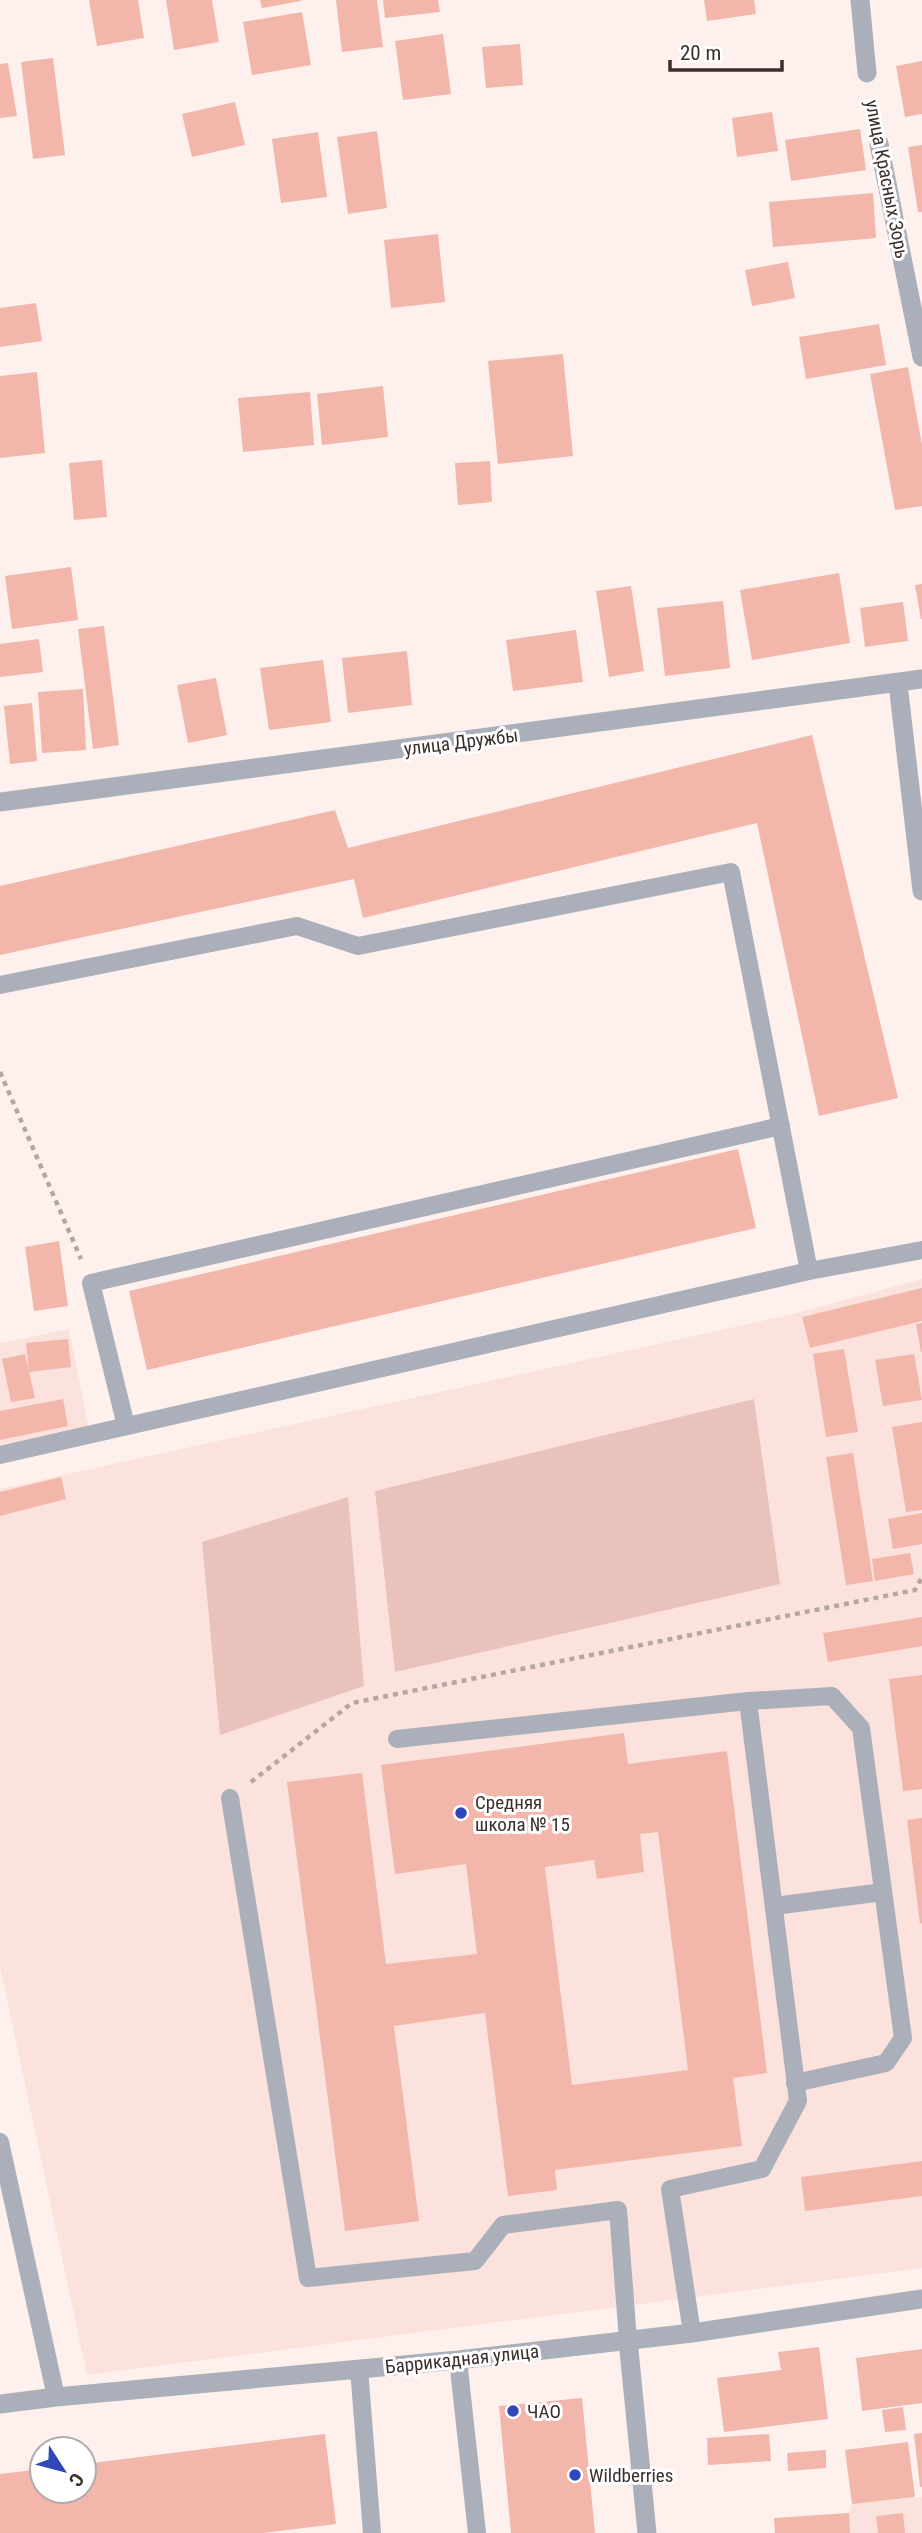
<svg xmlns="http://www.w3.org/2000/svg" width="922" height="2533" font-family="'Roboto Condensed',sans-serif">
	<rect width="100%" height="100%" fill="#fef0ed"/>
	<g fill="#fce2dd">
		<polygon points="922,1279 922,2268 87,2375 0,1967 0,1489 793,1314"/>
		<polygon points="69,1329 89,1429 0,1446 0,1343"/>
		<polygon points="922,2497 922,2533 850,2533 849,2513 852,2504"/>
	</g>
	<g fill="#e9c2bb">
		<polygon points="754,1399 780,1584 395,1672 375,1491"/>
		<polygon points="348,1497 364,1686 220,1735 202,1542"/>
	</g>
	<g fill="#f2b6ab" fill-rule="evenodd">
		<polygon points="89,0 138,0 144,38 97,46"/>
		<polygon points="166,0 212,0 219,42 174,50"/>
		<polygon points="260,0 301,0 301,1 262,8"/>
		<polygon points="336,0 377,0 383,47 342,52"/>
		<polygon points="383,0 438,0 440,12 385,18"/>
		<polygon points="704,0 754,0 756,14 707,21"/>
		<polygon points="302,12 311,65 252,75 243,22"/>
		<polygon points="443,34 451,94 403,100 395,41"/>
		<polygon points="520,44 523,85 486,88 482,47"/>
		<polygon points="53,58 65,155 33,159 21,62"/>
		<polygon points="922,61 922,114 905,117 896,66"/>
		<polygon points="8,63 17,116 0,118 0,64"/>
		<polygon points="235,102 245,145 192,157 182,114"/>
		<polygon points="772,112 778,151 737,157 732,118"/>
		<polygon points="860,129 866,170 791,181 785,140"/>
		<polygon points="377,131 387,208 348,214 337,137"/>
		<polygon points="318,132 327,197 281,203 272,139"/>
		<polygon points="922,145 922,212 918,212 908,147"/>
		<polygon points="873,193 876,238 773,247 769,202"/>
		<polygon points="438,234 445,302 391,308 384,240"/>
		<polygon points="788,262 795,298 752,306 745,270"/>
		<polygon points="36,303 42,341 0,347 0,308"/>
		<polygon points="879,324 886,365 806,379 799,337"/>
		<polygon points="563,354 573,456 498,464 488,361"/>
		<polygon points="908,367 922,445 922,506 895,510 870,374"/>
		<polygon points="37,372 45,453 0,458 0,376"/>
		<polygon points="383,386 388,437 322,445 317,394"/>
		<polygon points="310,392 314,445 243,452 238,398"/>
		<polygon points="102,460 107,517 74,520 69,463"/>
		<polygon points="490,461 492,502 458,505 455,463"/>
		<polygon points="71,567 78,620 12,629 5,576"/>
		<polygon points="839,573 850,643 752,660 740,590"/>
		<polygon points="922,584 922,619 921,619 915,585"/>
		<polygon points="631,586 644,671 609,677 596,591"/>
		<polygon points="723,601 730,668 665,676 657,608"/>
		<polygon points="903,602 908,641 865,647 860,608"/>
		<polygon points="104,626 119,745 93,749 78,629"/>
		<polygon points="576,630 583,682 513,691 506,640"/>
		<polygon points="39,639 43,672 0,677 0,644"/>
		<polygon points="407,651 412,705 348,713 342,658"/>
		<polygon points="323,660 331,722 269,730 260,668"/>
		<polygon points="216,678 227,735 188,743 177,685"/>
		<polygon points="83,689 86,750 42,753 38,692"/>
		<polygon points="32,703 37,761 10,764 4,706"/>
		<polygon points="812,735 898,1098 819,1116 757,823 363,918 354,879 0,955 0,886 335,810 348,848"/>
		<polygon points="738,1149 756,1228 147,1370 129,1291"/>
		<polygon points="59,1241 68,1306 34,1311 25,1247"/>
		<polygon points="922,1288 922,1321 810,1348 802,1317"/>
		<polygon points="922,1323 922,1352 921,1352 916,1324"/>
		<polygon points="68,1339 71,1367 29,1372 26,1343"/>
		<polygon points="844,1349 858,1432 826,1437 813,1354"/>
		<polygon points="25,1354 35,1398 11,1402 2,1359"/>
		<polygon points="914,1354 922,1400 883,1406 875,1360"/>
		<polygon points="63,1399 68,1426 0,1440 0,1411"/>
		<polygon points="922,1422 922,1510 906,1512 892,1427"/>
		<polygon points="853,1453 873,1581 846,1585 826,1457"/>
		<polygon points="61,1477 66,1499 0,1516 0,1492"/>
		<polygon points="922,1513 922,1544 893,1549 888,1519"/>
		<polygon points="910,1553 914,1574 875,1581 872,1559"/>
		<polygon points="922,1617 922,1646 828,1662 823,1633"/>
		<polygon points="922,1675 922,1789 903,1791 889,1679"/>
		<path d="M624,1733L628,1764L727,1751L767,2073L733,2078L742,2146L555,2170L557,2190L508,2196L485,2013L394,2026L419,2221L345,2231L287,1782L362,1773L386,1964L477,1954L466,1864L395,1874L381,1765ZM658,1832L688,2070L572,2085L545,1867L594,1860L597,1879L644,1872L640,1834Z"/>
		<polygon points="922,1818 922,1923 920,1924 907,1820"/>
		<polygon points="922,2161 922,2196 805,2211 801,2177"/>
		<polygon points="819,2347 828,2419 724,2432 717,2378 781,2370 778,2352"/>
		<polygon points="922,2349 922,2403 862,2411 856,2358"/>
		<polygon points="582,2398 595,2533 511,2533 499,2406"/>
		<polygon points="903,2407 906,2430 885,2432 882,2410"/>
		<polygon points="922,2433 922,2487 920,2487 914,2434"/>
		<polygon points="325,2434 336,2524 263,2533 0,2533 0,2474 42,2469 42,2491 84,2491 84,2464"/>
		<polygon points="769,2434 771,2461 708,2465 707,2438"/>
		<polygon points="908,2442 915,2497 852,2504 845,2450"/>
		<polygon points="826,2450 826,2468 788,2471 787,2453"/>
		<polygon points="849,2513 850,2533 775,2533 774,2518"/>
		<polygon points="903,2513 905,2533 878,2533 876,2516"/>
	</g>
	<g fill="none" stroke-linecap="round" stroke-linejoin="round">
		<g stroke="#b4a6a3" stroke-width="4.5" stroke-dasharray="5 5" stroke-linecap="butt">
			<polyline points="871,100 875,119"/>
			<polyline points="0,1072 81,1259"/>
			<polyline points="251,1782 352,1703 915,1590 922,1577"/>
		</g>
		<g stroke="#aaafba" stroke-width="18">
			<polyline points="0,985 297,926 358,946 731,872 809,1271"/>
			<polyline points="126,1426 91,1283 781,1126"/>
			<polyline points="0,1455 809,1271 922,1250"/>
			<polyline points="748,1701 832,1696 861,1728 903,2038 886,2063 795,2083"/>
			<polyline points="397,1739 748,1701 798,2101 762,2169 670,2189 692,2333"/>
			<polyline points="230,1798 308,2278 475,2261 503,2225 618,2210 628,2340"/>
			<polyline points="774,1906 883,1892"/>
			<polyline points="0,2142 56,2397"/>
			<polyline points="458,2360 477,2533"/>
			<polyline points="359,2369 372,2533"/>
		</g>
		<g stroke="#aaafba" stroke-width="19">
			<polyline points="860,0 867,73"/>
			<polyline points="879,144 922,357"/>
			<polyline points="898,684 922,891"/>
			<polyline points="0,802 922,679"/>
			<polyline points="628,2340 647,2533"/>
		</g>
		<polyline stroke="#aaafba" stroke-width="19" points="0,2404 56,2397 458,2360 692,2333 922,2299"/>
	</g>
	<g fill="#2f47b8" stroke="#fff" stroke-width="2.5">
		<circle cx="461" cy="1813" r="7"/>
		<circle cx="513" cy="2411" r="7"/>
		<circle cx="575" cy="2475" r="7"/>
	</g>
	<g text-anchor="middle" dominant-baseline="central" stroke-width="6" stroke-linejoin="round" paint-order="stroke">
		<g font-size="19" fill="#3b2e2c" stroke="#fff">
			<text transform="translate(887 179) rotate(79)">улица Красных Зорь</text>
			<text transform="translate(461 742) rotate(-7)">улица Дружбы</text>
			<text transform="translate(462 2359) rotate(-6)">Баррикадная улица</text>
		</g>
		<g font-size="19" fill="#3b2e2c" stroke="#fff" text-anchor="start">
			<text x="475" y="1802">Средняя<tspan x="475" dy="22">школа № 15</tspan></text>
			<text x="527" y="2411">ЧАО</text>
			<text x="589" y="2475">Wildberries</text>
		</g>
	</g>
	<g transform="translate(63 2470) rotate(126)"><circle r="33" fill="#ffffff" stroke="#b1abab" stroke-width="2"/>
	<path d="M0-5L12 26L0 18L-12 26Z" fill="#2f47b8"/>
	<text y="-10" font-size="19" font-weight="bold" text-anchor="middle" fill="#3b2e2c">С</text>
	</g>
	<path d="M670 60v10h112v-10" fill="none" stroke="#3b2e2c" stroke-width="3.5"/>
	<text x="680" y="60" font-size="21" fill="#3b2e2c" stroke="#ffffff" stroke-width="5" paint-order="stroke">20 m</text>
</svg>
